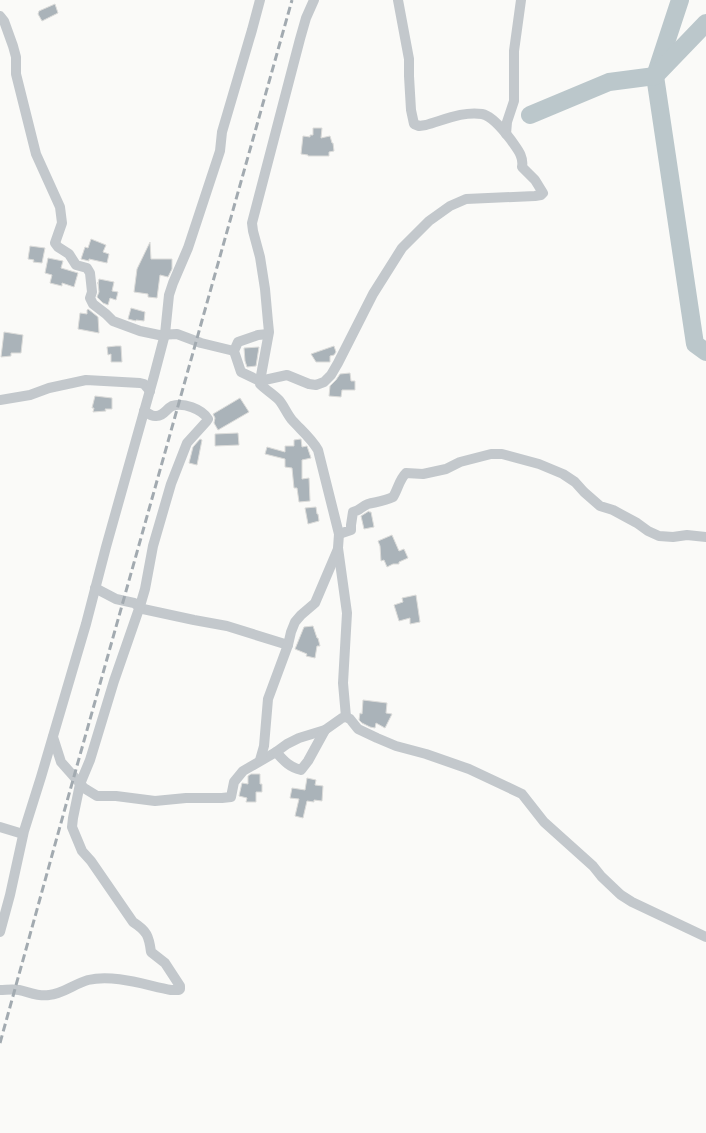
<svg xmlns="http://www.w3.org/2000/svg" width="706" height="1133" font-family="Montserrat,sans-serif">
	<rect width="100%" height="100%" fill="#fafaf8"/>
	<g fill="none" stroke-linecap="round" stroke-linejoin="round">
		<g stroke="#bbc7cb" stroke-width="18">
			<polyline points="680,0 655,76 695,344 706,352"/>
			<polyline points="530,115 609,82 655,76 706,23"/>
		</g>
	</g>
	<g fill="#aab3b9" stroke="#dcdcda">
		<polygon points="55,4 58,13 42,21 38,14 39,11"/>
		<polygon points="313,128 322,128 321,138 330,136 332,143 333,143 334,151 329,152 329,156 308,156 308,155 301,154 303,136 310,137 310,135 313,135"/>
		<polygon points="91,239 106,245 103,252 109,254 107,263 89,259 89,261 81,259 85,247 88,248"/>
		<polygon points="150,242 151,259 172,259 172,269 168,277 160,275 157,298 148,297 148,294 134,292 137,269"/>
		<polygon points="30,246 45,248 42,263 33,262 34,260 28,259"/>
		<polygon points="48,258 63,261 61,268 78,273 74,287 62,283 62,286 50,283 52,275 45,273"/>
		<polygon points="99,279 114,282 112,291 118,292 116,300 110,298 108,305 103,303 97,297 99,292 98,282 98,284"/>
		<polygon points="131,308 145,312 144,321 136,320 136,321 128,319"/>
		<polygon points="88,309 98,317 99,333 78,329 80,313 87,314 87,310"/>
		<polygon points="4,332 23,335 21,353 11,353 11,356 1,357"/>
		<polygon points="116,346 121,346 122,362 111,362 111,354 108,355 107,347"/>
		<polygon points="334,346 336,352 334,355 330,356 330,362 316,362 311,354"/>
		<polygon points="259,347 256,366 247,367 245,361 244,348"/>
		<polygon points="350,373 351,381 355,381 355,390 342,390 341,397 329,396 330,386 336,380 340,374"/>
		<polygon points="95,396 112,398 112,409 105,409 106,411 93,412 94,408 92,408"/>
		<polygon points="240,398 249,412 218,430 214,423 215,418 213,414"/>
		<polygon points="238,433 239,445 215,446 215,434"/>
		<polygon points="200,439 202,440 197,465 189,463 193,447"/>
		<polygon points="301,439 302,447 307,446 311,458 302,460 302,479 309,478 310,501 299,502 297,488 294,488 292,468 285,467 285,459 265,454 267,447 285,452 285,446 294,446 294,440"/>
		<polygon points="316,507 317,514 318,514 319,521 308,524 305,508"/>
		<polygon points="369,511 369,512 371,512 374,527 364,529 361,516"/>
		<polygon points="392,535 399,551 404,549 408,558 399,562 399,564 393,564 387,567 384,560 381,561 380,546 378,541"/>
		<polygon points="416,595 420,622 410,624 410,618 399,621 394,605 403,602 402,598"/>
		<polygon points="313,626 317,638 318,638 320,646 317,646 315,658 306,656 307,654 295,649 304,627"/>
		<polygon points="363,700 387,703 386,713 392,714 385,728 376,723 375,728 370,727 362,723 359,720 360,713 362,714"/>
		<polygon points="251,774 260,774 260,784 262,784 262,792 256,792 256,802 246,802 247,798 239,796 242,783 248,784 248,776"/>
		<polygon points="307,778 316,780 315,785 323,786 322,801 314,800 314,802 307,801 303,818 295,816 299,799 290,798 292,788 305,790"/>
	</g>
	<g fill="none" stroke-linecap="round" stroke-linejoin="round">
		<g stroke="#c3c8cc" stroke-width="10">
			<polyline points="0,16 4,21 13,46 16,57 16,74 36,154 60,207 62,223 55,243 58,247 69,254 76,265 87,268 90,273 92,292 90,298 93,304 106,314 113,321 140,331 159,335 177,334 201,343 234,351"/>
			<polyline points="506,134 507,122 514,101 514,51 521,0"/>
			<path d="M268,334L258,335L238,342L234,351L241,372L260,381V384C266,390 273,394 279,400C284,406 287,414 292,420C301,430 311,438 318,450L339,534L338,548L347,613L343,683L346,717"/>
			<path d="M260,381L287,375L309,384L316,385L324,382L331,375L338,363L373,294L402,248L429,221L450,206L466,199L535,196L541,195L543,193L535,180L522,167C524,156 517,149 511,140C505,132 492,116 482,114C463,111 444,120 426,125L419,126L414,124L411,110L409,76V59L398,0"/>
			<polyline points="260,381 269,332 268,322 265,289 260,257 253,231 252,223 300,39 306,18 314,0"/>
			<polyline points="0,400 30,395 49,388 86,380 140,383 144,384 150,391"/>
			<path d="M339,534L351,530V525L353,512C359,511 362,506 368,504C376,502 385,501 393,497C398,489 399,480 406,473L423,474L446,469L460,462L491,454H502L539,464L563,474L575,482L584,492L600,506L613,510L637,523L648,531L659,536L673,537L687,535L706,537"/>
			<polyline points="95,588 116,599 134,603 143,609 194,620 227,626 288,645"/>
			<polyline points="53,737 61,762 84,788 97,796 116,796 155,801 186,798 222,798 231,797 234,782 243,771 276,752 287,744 299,738 325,730 342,718 346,717 350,719 358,729 377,738 396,746 426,754 469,769 522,794 544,822 593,866 601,876 621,895 632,902 706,937"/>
			<path d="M276,752C284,761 289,767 301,770L308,761L325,730"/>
			<polyline points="260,760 264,746 268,699 288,645 291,632 295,622 301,615 315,603 338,549"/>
			<polyline points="0,827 23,834"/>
			<polyline points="0,932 10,895 24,831 41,777 86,624 106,547 154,376 165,334 169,295 173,283 188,248 220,151 222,132 252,30 260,0"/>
			<path d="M0,990C6,990 13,989 19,990C29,992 39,997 49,995C63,994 74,984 88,980C114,974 145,985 171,990H179L180,989V986L165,963L151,952C149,936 147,931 133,922L91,861L82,851L72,827L73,818L80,784L90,760L114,681L140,606L145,589L153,546L171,484L187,443L206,422L208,419C202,409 183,402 172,406C166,409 163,417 155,416C152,416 147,413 144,411"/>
		</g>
		<polyline stroke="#a2aab0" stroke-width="3" stroke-dasharray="8 4" stroke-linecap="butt" points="0,1043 64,812 292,0"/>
	</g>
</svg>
